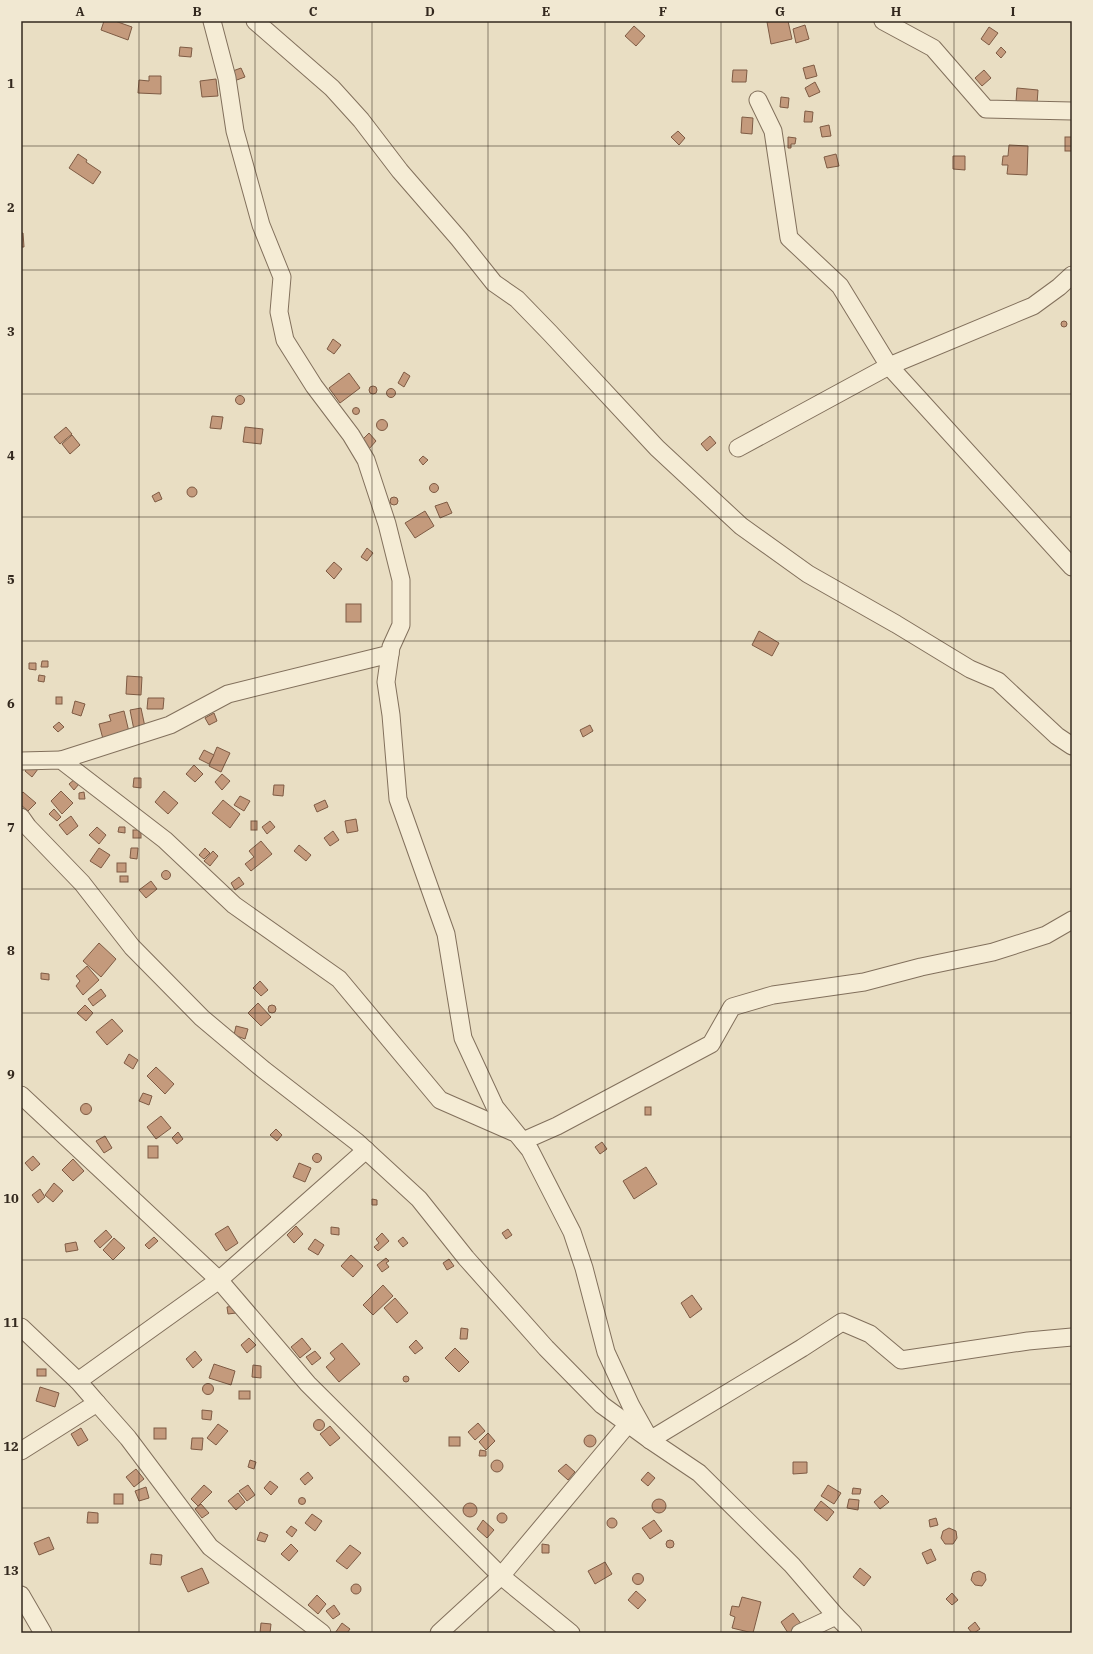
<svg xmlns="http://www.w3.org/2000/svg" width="1093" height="1654" font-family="'IBM Plex Serif',serif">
	<rect width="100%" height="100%" fill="#e9dec3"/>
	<g fill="#c49a7c" stroke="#7e5b44">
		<polygon points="104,21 115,21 132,27 128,40 101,30"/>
		<polygon points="774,21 788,21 792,39 771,44 767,22"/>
		<polygon points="805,25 809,39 796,43 793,29"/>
		<polygon points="634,26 645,36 636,46 625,36"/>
		<polygon points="989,27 998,33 989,45 981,39"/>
		<polygon points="180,47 192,48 191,57 179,56"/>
		<polygon points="1001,47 1006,52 1001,58 996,53"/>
		<polygon points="814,65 817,76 806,79 803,68"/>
		<polygon points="241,68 245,77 234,81 230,72"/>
		<polygon points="733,70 747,70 746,82 732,82"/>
		<polygon points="984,70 991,78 982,86 975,78"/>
		<polygon points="149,76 161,76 161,94 138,93 139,80 149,81"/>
		<polygon points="216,79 218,96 202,97 200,81"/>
		<polygon points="815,82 820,92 809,97 805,88"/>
		<polygon points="1017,88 1038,90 1037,104 1016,102"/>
		<polygon points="781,97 789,98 788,108 780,107"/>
		<polygon points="805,111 813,112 812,122 804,122"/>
		<polygon points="742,117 753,118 752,134 741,133"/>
		<polygon points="829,125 831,136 822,137 820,127"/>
		<polygon points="678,131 685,138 679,145 671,137"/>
		<polygon points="788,137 796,138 795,144 791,144 791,148 788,148"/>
		<rect x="1065" y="137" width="7" height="14"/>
		<polygon points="1009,145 1028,146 1027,175 1007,174 1008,165 1002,165 1003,156 1008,156"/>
		<polygon points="78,154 87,160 86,162 101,172 93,184 69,168"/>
		<polygon points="836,154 839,166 827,168 824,157"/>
		<polygon points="953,156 965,156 965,170 953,169"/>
		<polygon points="21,233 23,233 24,247 21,247"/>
		<circle cx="1064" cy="324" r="3"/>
		<polygon points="333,339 341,345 334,354 327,349"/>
		<polygon points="404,372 410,376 404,387 398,383"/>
		<polygon points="349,373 360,388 340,403 329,388"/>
		<circle cx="373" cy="390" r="4"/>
		<circle cx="391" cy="393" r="4.5"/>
		<circle cx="240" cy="400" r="4.5"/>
		<circle cx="356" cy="411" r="3.5"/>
		<polygon points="212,416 223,417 221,429 210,428"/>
		<circle cx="382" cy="425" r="5.5"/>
		<polygon points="66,427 72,434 60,444 54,437"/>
		<polygon points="245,427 263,429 261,444 243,442"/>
		<polygon points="369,433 376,441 369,449 361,441"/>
		<polygon points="72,435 80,445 70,454 62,444"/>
		<polygon points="710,436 716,443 707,451 701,444"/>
		<polygon points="423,456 428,460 423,465 419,460"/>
		<circle cx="434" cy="488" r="4.5"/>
		<circle cx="192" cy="492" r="5"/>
		<polygon points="159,492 162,499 155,502 152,496"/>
		<circle cx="394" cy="501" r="4"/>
		<polygon points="447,502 452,513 440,518 435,506"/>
		<polygon points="425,511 434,526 415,538 405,523"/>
		<polygon points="367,548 373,553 367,561 361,557"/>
		<polygon points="334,562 342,569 334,579 326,571"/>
		<rect x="346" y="604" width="15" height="18"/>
		<polygon points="759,631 779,643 772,656 752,645"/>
		<polygon points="42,661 48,661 48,667 41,667"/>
		<polygon points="29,663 36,663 36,670 29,669"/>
		<polygon points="39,675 45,676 44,682 38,681"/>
		<polygon points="127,676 142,677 141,695 126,694"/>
		<rect x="56" y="697" width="6" height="7"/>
		<polygon points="148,698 164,698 163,709 147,709"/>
		<polygon points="75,701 85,704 81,716 72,713"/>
		<polygon points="141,708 145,727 134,730 130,710"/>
		<polygon points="124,711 129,732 103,739 99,724 111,721 109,715"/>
		<polygon points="214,713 217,721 209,725 205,718"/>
		<polygon points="59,722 64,727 58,732 53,727"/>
		<polygon points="590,725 593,731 583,737 580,730"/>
		<polygon points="217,747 230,753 221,772 209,766"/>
		<polygon points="204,750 214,755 209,764 199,759"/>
		<polygon points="32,763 38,769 32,777 25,771"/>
		<polygon points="194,765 203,774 195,782 186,774"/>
		<polygon points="222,774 230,781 222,790 215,782"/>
		<polygon points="134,778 141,778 141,788 133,787"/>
		<polygon points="75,779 79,784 74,790 69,784"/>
		<polygon points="274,785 284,785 283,796 273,795"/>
		<polygon points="61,791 73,803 62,814 51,801"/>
		<polygon points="164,791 178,803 168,814 155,802"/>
		<polygon points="23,792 36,803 28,811 21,805 21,794"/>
		<polygon points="84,792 85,799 79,799 79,793"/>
		<polygon points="240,796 250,801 244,811 234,805"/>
		<polygon points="223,800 240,814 230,828 212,813"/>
		<polygon points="325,800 328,807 317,812 314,805"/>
		<polygon points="54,809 61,817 57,821 49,814"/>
		<polygon points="71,816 78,826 67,835 59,825"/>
		<polygon points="356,819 358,831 347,833 345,821"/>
		<rect x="251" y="821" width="6" height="9"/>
		<polygon points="270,821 275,827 267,834 262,827"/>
		<polygon points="97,827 106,835 99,844 89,835"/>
		<polygon points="119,827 125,827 125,833 118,832"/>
		<rect x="133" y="830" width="8" height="8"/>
		<polygon points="333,831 339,840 330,846 324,838"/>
		<polygon points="261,841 272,854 251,871 245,864 254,857 249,851"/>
		<polygon points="299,845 311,855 306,861 294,851"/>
		<polygon points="99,848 110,855 101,868 90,861"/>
		<polygon points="131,848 138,848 137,859 130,858"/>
		<polygon points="205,848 210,853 204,859 199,855"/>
		<polygon points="213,851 218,856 210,866 204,861"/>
		<rect x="117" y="863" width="9" height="9"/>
		<circle cx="166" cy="875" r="4.5"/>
		<rect x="120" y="876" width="8" height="6"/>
		<polygon points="239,877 244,884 235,890 231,883"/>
		<polygon points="151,881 157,889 146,898 139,890"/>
		<polygon points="99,943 116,959 101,977 83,961"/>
		<polygon points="87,966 99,980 83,995 76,986 80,981 76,976"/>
		<polygon points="41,973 49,974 49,980 41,979"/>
		<polygon points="260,981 268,990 261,996 253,988"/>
		<polygon points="101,989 106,996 93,1006 88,999"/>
		<polygon points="258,1003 271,1017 261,1026 248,1013"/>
		<polygon points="85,1005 93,1013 86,1021 77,1013"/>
		<circle cx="272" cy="1009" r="4"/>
		<polygon points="112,1019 123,1031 107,1045 96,1032"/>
		<polygon points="236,1026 248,1029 245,1039 234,1035"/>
		<polygon points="129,1054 138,1060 133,1069 124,1063"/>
		<polygon points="156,1067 174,1084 165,1094 147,1076"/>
		<polygon points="143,1093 152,1096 149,1105 139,1101"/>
		<circle cx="86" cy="1109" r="5.5"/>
		<rect x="645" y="1107" width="6" height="8"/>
		<polygon points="161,1116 171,1128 156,1139 147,1127"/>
		<polygon points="276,1129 282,1135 277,1141 270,1135"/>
		<polygon points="178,1132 183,1139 177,1144 172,1138"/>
		<polygon points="105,1136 112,1148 104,1153 96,1141"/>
		<polygon points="602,1142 607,1149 600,1154 595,1147"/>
		<rect x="148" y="1146" width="10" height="12"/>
		<circle cx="317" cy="1158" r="4.5"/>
		<polygon points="33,1156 40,1164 32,1171 25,1163"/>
		<polygon points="73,1159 84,1171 73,1181 62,1170"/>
		<polygon points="299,1163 311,1168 305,1182 293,1177"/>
		<polygon points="646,1167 657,1184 634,1199 623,1181"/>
		<polygon points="54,1183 63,1191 53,1202 45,1195"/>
		<polygon points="40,1189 45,1197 38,1203 32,1195"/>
		<polygon points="372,1199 377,1200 377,1205 372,1205"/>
		<polygon points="228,1226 238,1243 226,1251 215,1234"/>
		<polygon points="296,1226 303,1234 294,1243 287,1235"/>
		<polygon points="331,1227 339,1228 339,1235 331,1234"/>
		<polygon points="508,1229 512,1235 506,1239 502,1233"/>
		<polygon points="106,1230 112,1237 100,1248 94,1241"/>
		<polygon points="382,1233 389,1241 378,1251 374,1247 379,1243 376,1239"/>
		<polygon points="154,1237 158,1241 149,1249 145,1245"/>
		<polygon points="403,1237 408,1243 403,1247 398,1241"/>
		<polygon points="114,1238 125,1248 113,1260 103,1250"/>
		<polygon points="315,1239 324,1245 318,1255 308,1249"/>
		<polygon points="76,1242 78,1250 66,1252 65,1244"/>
		<polygon points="351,1255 363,1266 353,1277 341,1266"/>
		<polygon points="386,1258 389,1261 386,1263 389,1267 382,1272 377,1265"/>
		<polygon points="449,1259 454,1266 447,1270 443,1263"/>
		<polygon points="383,1285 393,1296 373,1315 363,1305"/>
		<polygon points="692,1295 702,1309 690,1318 681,1303"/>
		<polygon points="395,1298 408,1313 397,1323 384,1308"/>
		<polygon points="235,1306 236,1313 228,1314 227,1307"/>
		<polygon points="461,1328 468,1329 467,1339 460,1339"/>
		<polygon points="249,1338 256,1345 247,1353 241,1345"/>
		<polygon points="302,1338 311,1349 300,1358 291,1347"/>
		<polygon points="416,1340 423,1348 415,1354 409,1347"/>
		<polygon points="342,1343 360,1364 339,1382 326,1367 335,1359 330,1353"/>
		<polygon points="455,1348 469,1362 459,1372 445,1358"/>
		<polygon points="195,1351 202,1360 193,1368 186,1359"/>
		<polygon points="315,1351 321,1358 312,1365 306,1357"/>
		<polygon points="214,1364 235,1371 231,1385 209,1378"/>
		<polygon points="253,1365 261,1366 261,1378 252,1377"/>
		<rect x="37" y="1369" width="9" height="7"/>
		<circle cx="406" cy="1379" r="3"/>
		<circle cx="208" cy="1389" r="5.5"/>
		<polygon points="40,1387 59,1393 55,1407 36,1401"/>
		<rect x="239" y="1391" width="11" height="8"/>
		<polygon points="202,1410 212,1411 211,1420 202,1419"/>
		<circle cx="319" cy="1425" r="5.5"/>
		<polygon points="478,1423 485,1431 475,1440 468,1432"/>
		<polygon points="218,1424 228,1431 216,1445 207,1438"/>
		<polygon points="330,1426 340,1438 330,1446 320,1434"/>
		<polygon points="81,1428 88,1440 78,1446 71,1434"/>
		<rect x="154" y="1428" width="12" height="11"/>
		<polygon points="488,1433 495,1441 486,1450 479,1442"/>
		<circle cx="590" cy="1441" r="6"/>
		<rect x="449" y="1437" width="11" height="9"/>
		<polygon points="192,1438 203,1438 202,1450 191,1449"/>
		<polygon points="480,1450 486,1451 486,1456 479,1456"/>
		<circle cx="497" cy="1466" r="6"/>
		<polygon points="250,1460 256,1462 254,1469 248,1467"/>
		<polygon points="793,1462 807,1462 807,1473 793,1474"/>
		<polygon points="566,1464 575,1472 568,1480 558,1471"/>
		<polygon points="136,1469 144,1479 134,1487 126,1477"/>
		<polygon points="308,1472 313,1478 305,1485 300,1479"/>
		<polygon points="648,1472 655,1478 648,1486 641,1480"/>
		<polygon points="270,1481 278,1487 271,1495 264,1488"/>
		<polygon points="204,1485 212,1492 198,1506 191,1499"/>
		<polygon points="248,1485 255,1495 247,1501 239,1491"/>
		<polygon points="828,1485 841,1493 834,1504 821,1496"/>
		<polygon points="146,1487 149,1498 139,1501 135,1491"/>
		<polygon points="853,1488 861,1489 860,1494 852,1494"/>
		<polygon points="238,1493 245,1502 236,1510 228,1501"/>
		<rect x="114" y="1494" width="9" height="10"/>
		<polygon points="882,1495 889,1502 880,1509 874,1502"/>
		<circle cx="302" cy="1501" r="3.5"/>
		<circle cx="659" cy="1506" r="7"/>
		<polygon points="849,1499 859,1500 858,1510 847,1508"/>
		<polygon points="821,1501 834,1512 827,1521 814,1510"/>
		<circle cx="470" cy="1510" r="7"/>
		<polygon points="201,1504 209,1513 202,1518 195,1509"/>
		<polygon points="88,1512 98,1513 98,1523 87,1523"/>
		<circle cx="502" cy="1518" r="5"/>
		<polygon points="312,1514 322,1521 315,1531 305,1523"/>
		<circle cx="612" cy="1523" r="5"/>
		<polygon points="936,1518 938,1525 930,1527 929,1520"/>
		<polygon points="483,1520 494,1530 487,1538 477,1529"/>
		<polygon points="654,1520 662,1531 650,1539 642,1528"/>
		<polygon points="291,1526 297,1530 292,1537 286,1532"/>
		<polygon points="949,1528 956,1531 957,1538 953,1544 945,1544 941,1538 943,1531"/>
		<polygon points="260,1532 268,1535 265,1542 257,1540"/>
		<polygon points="49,1537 54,1549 39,1555 34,1543"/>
		<circle cx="670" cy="1544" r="4"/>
		<polygon points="291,1544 298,1551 289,1561 281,1554"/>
		<polygon points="542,1544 549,1545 549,1553 542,1553"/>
		<polygon points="350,1545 361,1553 347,1569 336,1561"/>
		<polygon points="931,1549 936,1560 927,1564 922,1553"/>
		<polygon points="151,1554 162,1555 161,1565 150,1564"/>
		<polygon points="605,1562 612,1574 595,1584 588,1571"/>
		<polygon points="202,1568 209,1583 188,1592 181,1577"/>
		<polygon points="860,1568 871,1577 864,1586 853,1577"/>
		<polygon points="979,1571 985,1574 986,1580 982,1586 975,1585 971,1580 973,1573"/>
		<circle cx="638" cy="1579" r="5.5"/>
		<circle cx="356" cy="1589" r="5"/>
		<polygon points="636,1591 646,1600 638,1609 628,1600"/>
		<polygon points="952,1593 958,1600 952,1605 946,1599"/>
		<polygon points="317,1595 326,1604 318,1614 308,1605"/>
		<polygon points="742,1597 761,1602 753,1633 732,1628 735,1617 730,1615 732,1606 739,1607"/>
		<polygon points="334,1605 340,1614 333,1619 326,1611"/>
		<polygon points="793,1613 802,1625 790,1633 788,1633 781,1622"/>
		<polygon points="975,1622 980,1629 974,1633 972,1633 968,1628"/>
		<polygon points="261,1623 271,1624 270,1633 260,1633"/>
		<polygon points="342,1623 350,1629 347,1633 335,1633"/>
	</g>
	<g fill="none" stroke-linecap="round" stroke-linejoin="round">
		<defs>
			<g id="minor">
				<polyline points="212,21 227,78 235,131 261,225 282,277 279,312 285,340 314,386 351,435 366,460 387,524 401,580 401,625 391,647 386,682 391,715 398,799 446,934 463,1038 495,1107 530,1150 572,1232 584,1268 606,1352 631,1406 650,1440 802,1348 842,1322 870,1334 901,1360 1028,1341 1072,1337"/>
				<polyline points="255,21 332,88 361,120 400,171 459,239 494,283 517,299 550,333 657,448 741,526 808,574 896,624 970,669 998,681 1057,736 1072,746"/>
				<polyline points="883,21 933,48 986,109 1072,111"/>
				<polyline points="758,100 773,131 789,238 840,286 889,366 1072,567"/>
				<polyline points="738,448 889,366 1033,306 1059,287 1072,275"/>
				<polyline points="61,760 170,725 228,694 390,654"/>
				<polyline points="21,761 61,760 165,840 234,905 339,979 440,1100 513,1132"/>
				<polyline points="21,817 28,827 82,883 132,947 202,1018 264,1070 357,1142 419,1199 466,1258 546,1348 602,1405 650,1440 699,1473 792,1565 836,1616 853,1633"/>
				<polyline points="21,1095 219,1280 308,1384 501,1576 571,1633"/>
				<polyline points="523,1141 557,1126 711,1044 732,1007 773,995 864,982 921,967 993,952 1046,935 1072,920"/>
				<polyline points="21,1327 78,1381 97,1403 21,1451"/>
				<polyline points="78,1381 219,1280 366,1150"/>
				<polyline points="97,1403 128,1438 210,1547 322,1633"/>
				<polyline points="21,1595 43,1633"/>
				<polyline points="439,1633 501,1576 628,1424"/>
				<polyline points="800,1633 836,1616"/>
			</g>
		</defs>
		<use href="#minor" stroke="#82705c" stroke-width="19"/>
		<use href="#minor" stroke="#f5ecd5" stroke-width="17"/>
	</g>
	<path fill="none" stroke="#33281e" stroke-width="1" stroke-opacity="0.55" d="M139,21V1633M255,21V1633M372,21V1633M488,21V1633M605,21V1633M721,21V1633M838,21V1633M954,21V1633M21,146H1072M21,270H1072M21,394H1072M21,517H1072M21,641H1072M21,765H1072M21,889H1072M21,1013H1072M21,1137H1072M21,1260H1072M21,1384H1072M21,1508H1072"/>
	<rect width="1093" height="1654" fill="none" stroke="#f1e8d2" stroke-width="44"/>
	<rect x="22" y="22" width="1049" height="1610" fill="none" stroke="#33281e" stroke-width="1.5"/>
	<g font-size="13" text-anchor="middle" font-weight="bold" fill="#33281e">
		<text x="80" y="16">A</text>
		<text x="197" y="16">B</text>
		<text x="313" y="16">C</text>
		<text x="430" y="16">D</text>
		<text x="546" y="16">E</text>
		<text x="663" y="16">F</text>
		<text x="780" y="16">G</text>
		<text x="896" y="16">H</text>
		<text x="1013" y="16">I</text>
		<text x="11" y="88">1</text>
		<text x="11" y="212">2</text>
		<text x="11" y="336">3</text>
		<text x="11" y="460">4</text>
		<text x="11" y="584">5</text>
		<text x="11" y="708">6</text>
		<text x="11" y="832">7</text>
		<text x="11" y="955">8</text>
		<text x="11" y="1079">9</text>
		<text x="11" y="1203">10</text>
		<text x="11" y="1327">11</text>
		<text x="11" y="1451">12</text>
		<text x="11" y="1575">13</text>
	</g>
</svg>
